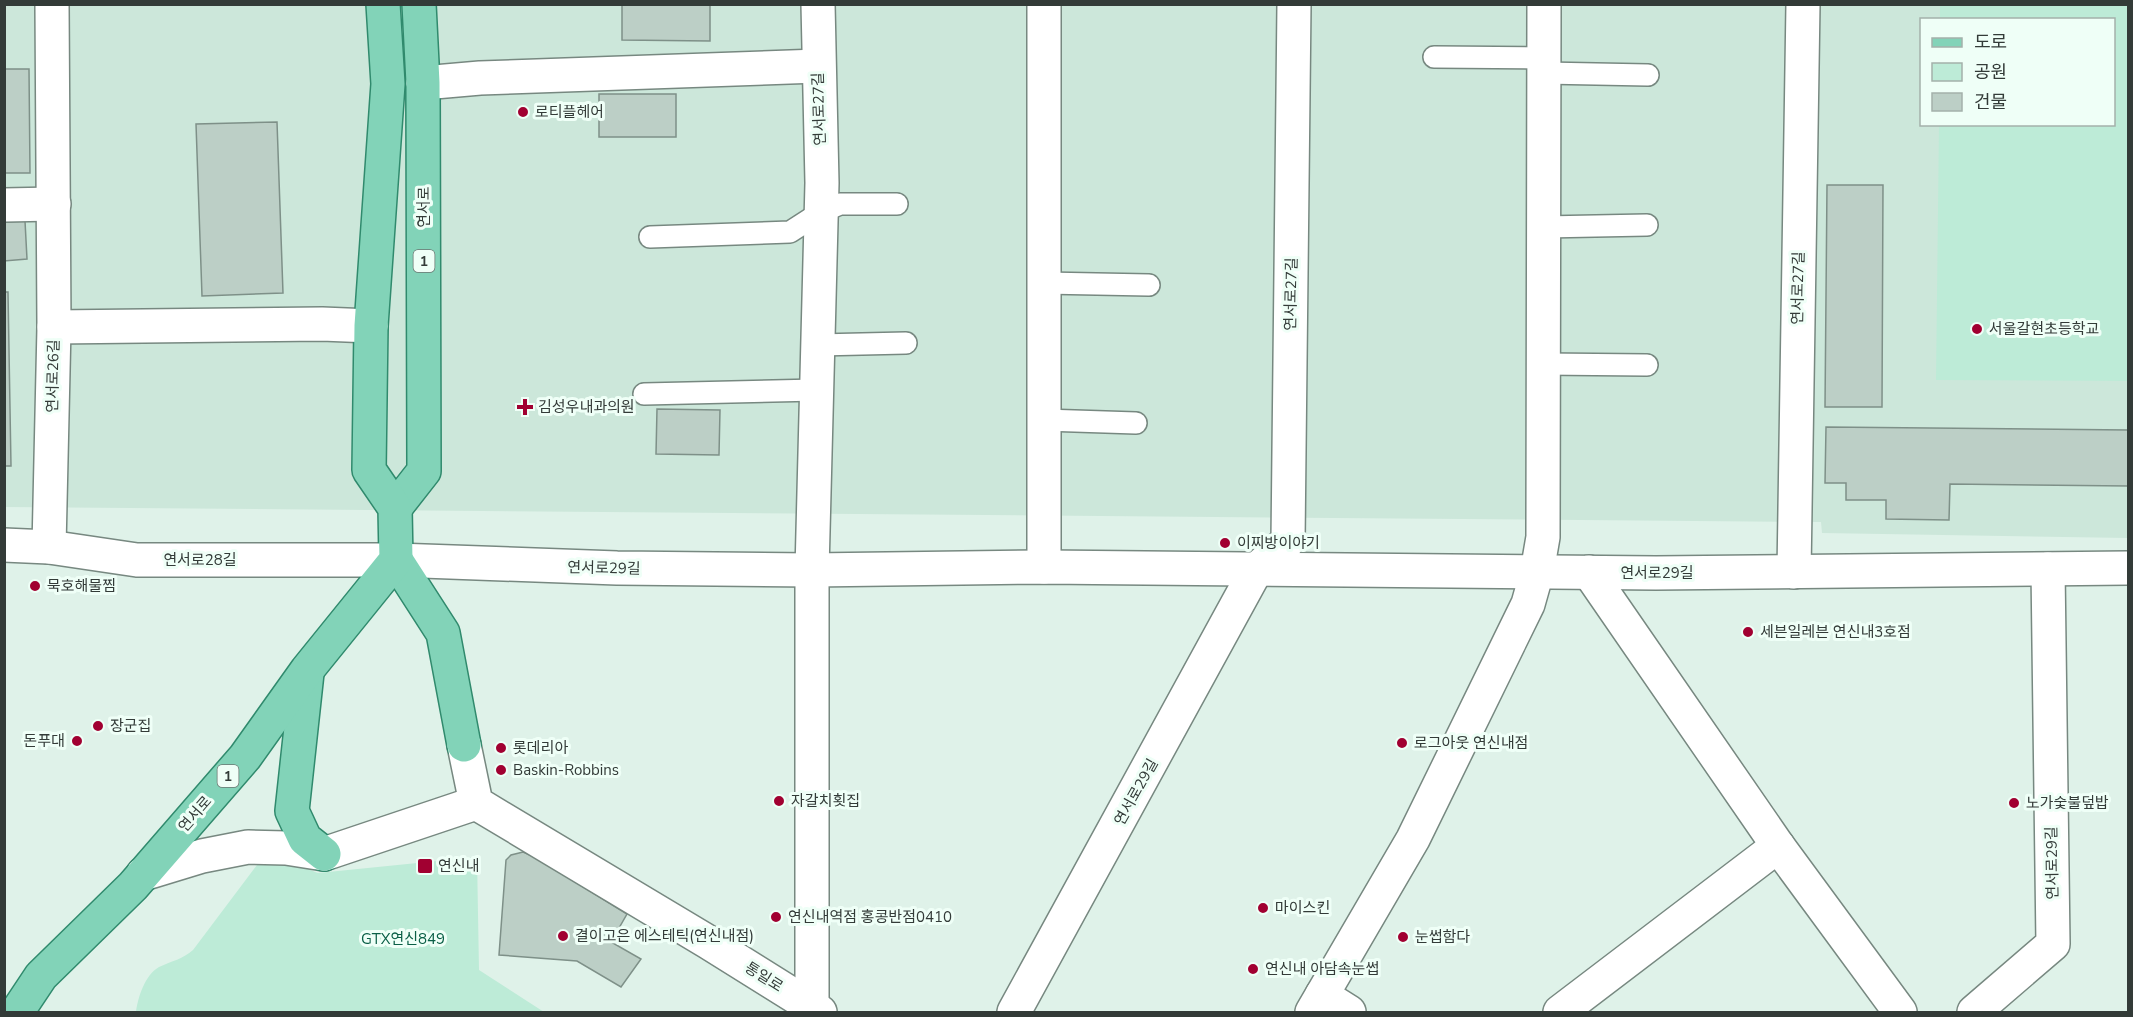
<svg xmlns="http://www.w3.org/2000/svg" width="2133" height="1017" font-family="'Nunito Sans','Noto Sans KR',sans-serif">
	<rect width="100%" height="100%" fill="#dff2e9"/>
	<path fill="#cce7da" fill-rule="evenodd" d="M5,5H2128V538L1822,533L1821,522L5,507ZM1922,20H2114V124H1922Z"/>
	<g fill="#bdebd7">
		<polygon points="1940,5 2128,5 2128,381 1936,380 1939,125 2114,124 2114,20 1940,19"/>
		<path d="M477,857L479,970L544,1012H136C138,997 145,975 159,967C172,961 183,959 193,950L257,865C265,860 285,859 296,862C304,865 310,871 318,873Z"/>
	</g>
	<g fill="#bccfc6" stroke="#7e9088" stroke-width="1.5">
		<polygon points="622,4 710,4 710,41 622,40"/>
		<polygon points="4,69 29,69 30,173 4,173"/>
		<rect x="599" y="94" width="77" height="43"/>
		<polygon points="277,122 283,293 202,296 196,124"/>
		<polygon points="1827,185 1883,185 1882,407 1825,407"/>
		<polygon points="25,221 27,259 4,261 4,222"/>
		<polygon points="4,292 8,292 11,466 4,466"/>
		<polygon points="657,409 720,410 719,455 656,454"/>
		<polygon points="1826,427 2128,430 2128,486 1950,484 1949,520 1886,519 1886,500 1846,500 1846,483 1825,483"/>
		<polygon points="523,852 537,858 627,914 611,942 641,959 621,987 577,961 499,955 506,860 511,855"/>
	</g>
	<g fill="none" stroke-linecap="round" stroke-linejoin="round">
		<defs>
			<g id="service">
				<polyline points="1434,57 1544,58"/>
				<polyline points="1544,73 1648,75"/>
				<polyline points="1544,227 1647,225"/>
				<polyline points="650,237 790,232 821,212 840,204 897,204"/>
				<polyline points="1044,283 1149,285"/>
				<polyline points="818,345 906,343"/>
				<polyline points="1543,364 1647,365"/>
				<polyline points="644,394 817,390"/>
				<polyline points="1044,420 1136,423"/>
			</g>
			<g id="minor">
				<polyline points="1044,4 1044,567"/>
				<polyline points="423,83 480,78 818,66"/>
				<polyline points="4,205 54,204"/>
				<polyline points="54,327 322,324 371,326"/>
				<polyline points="4,545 49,547 137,560 396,560 617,568 812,570 1044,567 1656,573 2128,568"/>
				<polyline points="49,547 54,327 52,4"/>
				<polyline points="1589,572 1778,846 1900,1012"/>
				<polyline points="1794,572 1803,4"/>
				<polyline points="464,745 476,803 708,942 820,1012"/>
				<polyline points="143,874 202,856 248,847 286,848 324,854 476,803"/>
				<polyline points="1322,995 1349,1012"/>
				<polyline points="812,1007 812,570 822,183 818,4"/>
				<polyline points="1014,1012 1256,570 1288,541 1294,4"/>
				<polyline points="1312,1012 1413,839 1528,604 1537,572 1543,537 1544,4"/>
				<polyline points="1560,1012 1778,846"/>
				<polyline points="1974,1012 2053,944 2048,569"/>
			</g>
			<g id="primary">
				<polyline points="395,508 424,471 423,83 419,4"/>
				<polyline points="396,560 443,633 464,745"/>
				<polyline points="307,673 292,811 305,839 324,854"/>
				<polyline points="17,1012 41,976 133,886 245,757 307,670 396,560 395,508 369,470 371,326 388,84 383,4"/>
			</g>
		</defs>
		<use href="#service" stroke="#778880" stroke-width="24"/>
		<use href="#minor" stroke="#778880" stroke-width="36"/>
		<use href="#primary" stroke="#308a6d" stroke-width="36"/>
		<use href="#service" stroke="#fff" stroke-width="21"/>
		<use href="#minor" stroke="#fff" stroke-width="33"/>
		<use href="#primary" stroke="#82d3b8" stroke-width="33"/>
	</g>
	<g fill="#a10031" stroke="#effff7" stroke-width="2">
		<circle cx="523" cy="112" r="6"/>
		<circle cx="1977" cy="329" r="6"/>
		<path d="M522 398h6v6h6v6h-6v6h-6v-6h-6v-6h6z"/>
		<circle cx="1225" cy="543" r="6"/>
		<circle cx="35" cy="586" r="6"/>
		<circle cx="1748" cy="632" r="6"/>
		<circle cx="98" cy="726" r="6"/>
		<circle cx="77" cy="741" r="6"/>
		<circle cx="1402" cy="743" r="6"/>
		<circle cx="501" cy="748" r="6"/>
		<circle cx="501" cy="770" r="6"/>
		<circle cx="779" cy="801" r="6"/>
		<circle cx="2014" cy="803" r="6"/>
		<rect x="417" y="858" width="16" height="16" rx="3"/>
		<circle cx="1263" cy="908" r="6"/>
		<circle cx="776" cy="917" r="6"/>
		<circle cx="563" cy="936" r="6"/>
		<circle cx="1403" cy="937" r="6"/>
		<circle cx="1253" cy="969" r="6"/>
	</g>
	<g text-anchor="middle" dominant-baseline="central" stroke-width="6" stroke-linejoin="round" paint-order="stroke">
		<g fill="#effff7" stroke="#6b7671" stroke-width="1.5">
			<rect x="413.5" y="250" width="21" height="22" rx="4.5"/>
			<rect x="217.5" y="765" width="21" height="22" rx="4.5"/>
		</g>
		<g font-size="14" font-weight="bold" fill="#333b38">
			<text x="424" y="261">1</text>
			<text x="228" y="776">1</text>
		</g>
		<g font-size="15" fill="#333b38" stroke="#effff7">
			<text transform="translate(819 109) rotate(-92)">연서로27길</text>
			<text transform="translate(424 207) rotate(-90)">연서로</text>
			<text transform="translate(1798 288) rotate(-89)">연서로27길</text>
			<text transform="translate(1291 294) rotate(-89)">연서로27길</text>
			<text transform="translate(53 376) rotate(-89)">연서로26길</text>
			<text x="200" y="560">연서로28길</text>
			<text transform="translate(604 568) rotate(1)">연서로29길</text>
			<text x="1657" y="573">연서로29길</text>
			<text transform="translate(1136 792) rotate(-61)">연서로29길</text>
			<text transform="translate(195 814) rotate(-49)">연서로</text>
			<text transform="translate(2052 863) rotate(-91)">연서로29길</text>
			<text transform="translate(764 977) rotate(32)">통일로</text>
		</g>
		<g font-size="15" fill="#333b38" stroke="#effff7" text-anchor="start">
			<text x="535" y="112">로티플헤어</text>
			<text x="1989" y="329">서울갈현초등학교</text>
			<text x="538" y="407">김성우내과의원</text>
			<text x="1237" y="543">이찌방이야기</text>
			<text x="47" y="586">묵호해물찜</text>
			<text x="1760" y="632">세븐일레븐 연신내3호점</text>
			<text x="110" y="726">장군집</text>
			<text x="65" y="741" text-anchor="end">돈푸대</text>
			<text x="1414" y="743">로그아웃 연신내점</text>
			<text x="513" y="748">롯데리아</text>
			<text x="513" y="770">Baskin-Robbins</text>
			<text x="791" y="801">자갈치횟집</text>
			<text x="2026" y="803">노가숯불덮밥</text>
			<text x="438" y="866">연신내</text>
			<text x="1275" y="908">마이스킨</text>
			<text x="788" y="917">연신내역점 홍콩반점0410</text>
			<text x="575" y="936">결이고은 에스테틱(연신내점)</text>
			<text x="1415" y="937">눈썹함다</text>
			<text x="1265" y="969">연신내 아담속눈썹</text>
		</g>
		<g font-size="15" fill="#0a5f46" stroke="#effff7">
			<text x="403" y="939">GTX연신849</text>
		</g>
	</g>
	<rect width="2133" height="1017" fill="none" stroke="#333b38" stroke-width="12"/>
	<rect x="1920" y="18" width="195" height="108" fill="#effff7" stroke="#a4b1ab" stroke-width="1.5"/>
	<rect x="1932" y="38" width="30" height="9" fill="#82d3b8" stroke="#a4b1ab" stroke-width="1.5"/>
	<text x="1974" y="48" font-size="18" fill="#333b38">도로</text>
	<rect x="1932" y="63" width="30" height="18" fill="#bdebd7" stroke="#a4b1ab" stroke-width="1.5"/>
	<text x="1974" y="78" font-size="18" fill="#333b38">공원</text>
	<rect x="1932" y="93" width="30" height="18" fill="#bccfc6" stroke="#a4b1ab" stroke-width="1.5"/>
	<text x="1974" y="108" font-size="18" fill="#333b38">건물</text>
</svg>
